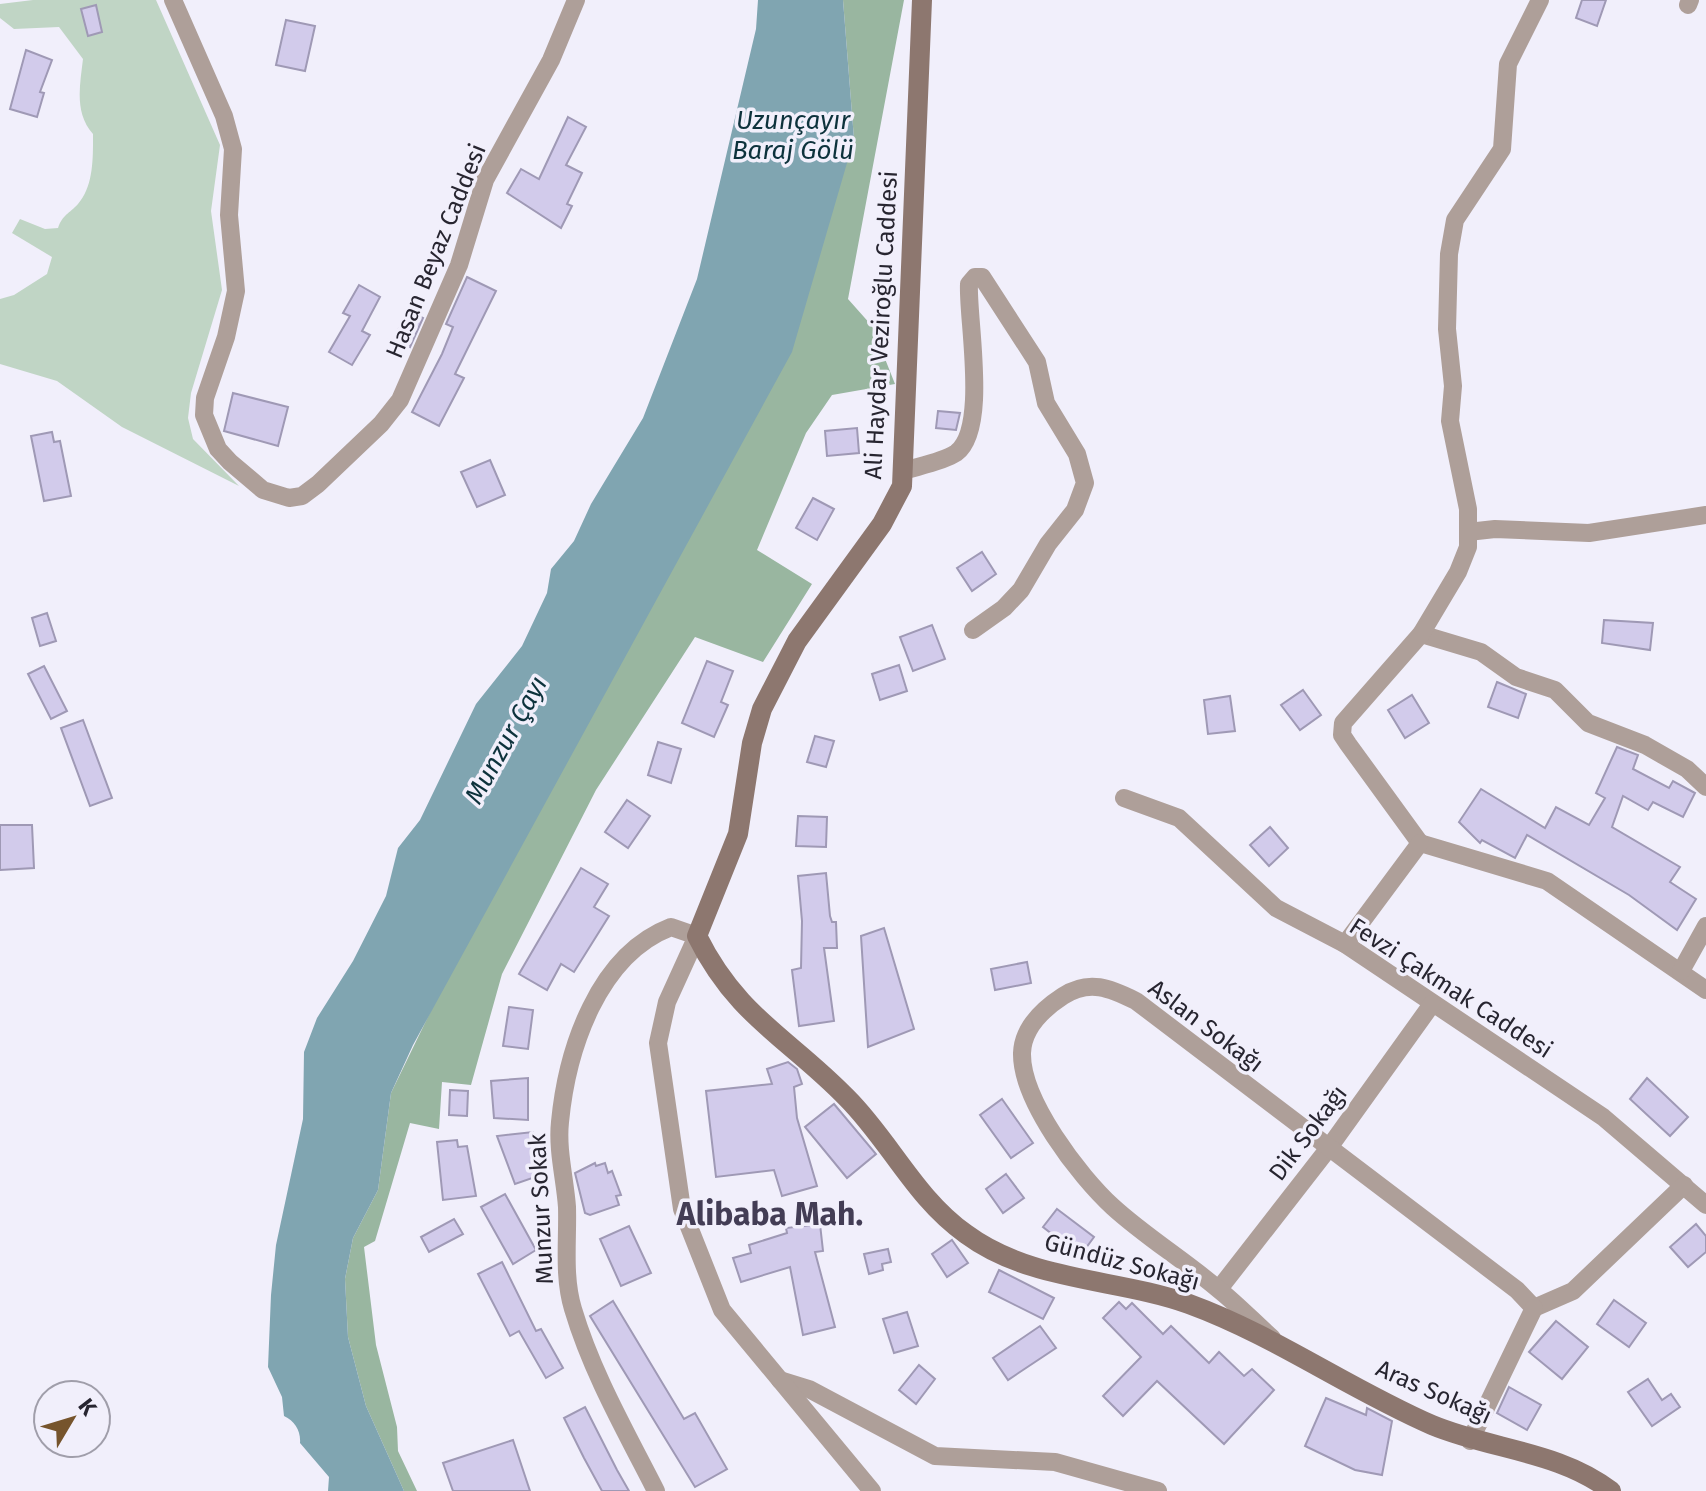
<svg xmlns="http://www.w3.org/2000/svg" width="1706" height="1491" font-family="'Fira Sans',sans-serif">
	<rect width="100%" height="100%" fill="#f1effb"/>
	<path fill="#c0d5c5" d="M33,0H156L220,145L211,211L222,290L191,393L188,418L193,439L239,486L122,427L57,381L0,364V299L14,295L47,274L52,257L12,233L20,219L45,229L58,228C63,214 69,214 78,204C94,186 93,156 93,134C74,113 80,85 83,59L59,27L14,29L0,18V4Z"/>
	<polygon fill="#99b6a0" points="843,0 904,0 848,299 872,326 895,384 832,395 806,433 757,550 812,584 763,662 695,637 596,790 502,974 471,1085 442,1082 439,1129 410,1123 375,1241 364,1247 376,1345 397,1427 398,1451 417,1491 404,1491 366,1406 348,1337 345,1279 353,1238 378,1190 391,1093 854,139"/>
	<path fill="#80a5b1" d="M758,0H843L854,139L792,352L413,1045L391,1093L378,1190L353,1238L345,1279L348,1337L366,1406L404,1491H328L329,1477L300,1443C301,1431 295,1421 284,1416L282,1397L268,1367L271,1295L276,1245L303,1119L304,1052L317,1018L353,961L386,896L398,848L420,820L476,704L522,646L547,593L551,569L574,541L591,504L643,418L697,279L756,29Z"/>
	<g fill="#d2cbeb" stroke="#9f99b5" stroke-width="2">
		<polygon points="1582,0 1606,0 1597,26 1576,18"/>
		<polygon points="96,5 102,32 88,36 81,9"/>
		<polygon points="286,20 315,26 305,71 276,65"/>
		<polygon points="26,50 52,60 40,92 44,93 37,117 10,109"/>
		<polygon points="568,117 586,127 566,165 582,173 567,204 572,206 561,228 507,193 521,169 539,179"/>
		<polygon points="467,277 496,291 455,374 464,378 439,426 412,412 442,354 453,327 446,324"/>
		<polygon points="359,285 380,297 362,331 370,335 352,365 329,352 350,316 343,313"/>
		<polygon points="408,311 423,318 410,347 394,338"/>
		<polygon points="233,393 288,407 278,446 224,431"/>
		<polygon points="938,411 960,413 956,430 936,428"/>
		<polygon points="857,428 859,453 827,456 825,431"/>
		<polygon points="52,432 54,442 60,441 71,496 44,501 31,436"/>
		<polygon points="490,460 505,495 477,507 461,472"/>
		<polygon points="813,498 834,509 817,540 796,528"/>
		<polygon points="982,552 996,574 972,591 957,568"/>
		<polygon points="47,613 56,641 40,646 32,618"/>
		<polygon points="1604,620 1653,623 1650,650 1602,643"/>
		<polygon points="932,625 945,659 913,671 900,637"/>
		<polygon points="707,661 733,671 721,702 728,705 714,737 682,723"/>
		<polygon points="899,665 907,691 880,700 872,674"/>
		<polygon points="44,666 67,711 51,719 28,674"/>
		<polygon points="1497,682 1526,694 1518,718 1488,707"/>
		<polygon points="1303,690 1321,715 1300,730 1281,705"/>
		<polygon points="1412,695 1429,723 1405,738 1388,710"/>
		<polygon points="1230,696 1235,731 1208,734 1204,700"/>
		<polygon points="83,720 112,798 90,806 61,728"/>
		<polygon points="815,736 834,741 826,767 807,762"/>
		<polygon points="658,742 681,749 671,783 648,775"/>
		<polygon points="1617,747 1638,755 1633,769 1669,788 1673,781 1695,793 1683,817 1653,802 1648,810 1623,796 1612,827 1680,867 1670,882 1696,899 1677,930 1629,895 1527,835 1515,858 1482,840 1480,843 1459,822 1481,789 1545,828 1556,807 1589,825 1605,798 1596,793"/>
		<polygon points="627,800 650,816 628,848 605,832"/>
		<polygon points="798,816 827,817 826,847 796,846"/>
		<polygon points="0,825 32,825 34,868 0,870"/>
		<polygon points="1270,827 1288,848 1269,866 1250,845"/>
		<polygon points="581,868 608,884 594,907 609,916 574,972 561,964 547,990 519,974"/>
		<polygon points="826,873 830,916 832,922 836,922 837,948 824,948 834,1021 799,1026 792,970 801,968 802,921 798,876"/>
		<polygon points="884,928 914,1029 868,1047 861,936"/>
		<polygon points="1027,962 1031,983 995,990 991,969"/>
		<polygon points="509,1007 533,1010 528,1049 503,1046"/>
		<polygon points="788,1062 797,1069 802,1084 794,1087 797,1118 817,1186 782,1196 774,1170 716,1177 706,1091 772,1084 767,1069"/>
		<polygon points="528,1078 528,1120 494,1118 491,1081"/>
		<polygon points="1647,1078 1688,1117 1670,1136 1630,1099"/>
		<polygon points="450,1090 468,1091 467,1116 449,1115"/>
		<polygon points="1002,1099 1033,1143 1011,1158 980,1115"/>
		<polygon points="834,1104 876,1154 847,1178 805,1127"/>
		<polygon points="533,1132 547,1173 515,1184 497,1136"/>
		<polygon points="457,1140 458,1147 467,1146 476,1196 443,1200 437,1142"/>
		<polygon points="595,1163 596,1166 605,1163 608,1173 612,1171 621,1195 616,1196 619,1205 590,1215 585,1213 575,1173"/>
		<polygon points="1006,1174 1024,1198 1003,1213 986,1189"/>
		<polygon points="505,1194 536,1250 513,1264 481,1207"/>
		<polygon points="1057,1209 1094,1237 1080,1256 1043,1227"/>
		<polygon points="454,1219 463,1234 429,1252 421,1237"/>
		<polygon points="820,1224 823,1251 815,1252 835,1327 803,1335 790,1267 741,1282 733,1258 751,1253 749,1245 787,1233 786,1228"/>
		<polygon points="1696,1224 1706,1236 1706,1252 1688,1267 1670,1247"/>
		<polygon points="629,1226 651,1273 621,1286 600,1239"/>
		<polygon points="952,1240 968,1263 947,1277 932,1254"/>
		<polygon points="888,1249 891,1262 882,1264 883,1270 869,1274 864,1254"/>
		<polygon points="502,1262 536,1331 541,1329 563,1368 546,1378 519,1331 510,1336 478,1274"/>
		<polygon points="999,1270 1054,1298 1043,1319 989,1292"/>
		<polygon points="1614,1300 1646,1323 1629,1347 1597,1324"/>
		<polygon points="613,1301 684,1419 695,1413 727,1469 695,1487 590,1316"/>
		<polygon points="1119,1302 1126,1309 1132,1303 1163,1334 1171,1326 1209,1363 1219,1352 1244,1376 1252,1369 1274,1390 1224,1444 1157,1381 1123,1416 1103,1396 1141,1357 1103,1318"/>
		<polygon points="907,1312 918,1346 894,1353 883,1319"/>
		<polygon points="1556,1321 1588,1347 1562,1379 1529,1352"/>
		<polygon points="1040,1326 1056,1348 1008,1380 993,1358"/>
		<polygon points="919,1365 935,1379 916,1404 899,1390"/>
		<polygon points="1648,1379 1662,1400 1671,1394 1680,1407 1652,1426 1628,1392"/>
		<polygon points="1509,1387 1541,1405 1527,1430 1497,1413"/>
		<polygon points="1326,1398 1366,1415 1367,1408 1392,1421 1382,1475 1355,1470 1305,1446"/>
		<polygon points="585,1407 617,1470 629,1491 602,1491 584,1458 564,1418"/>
		<polygon points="513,1440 530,1491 453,1491 443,1463"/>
	</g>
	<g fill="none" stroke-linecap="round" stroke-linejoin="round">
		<g stroke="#ae9f99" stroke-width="18">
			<polyline points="173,0 224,116 233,149 229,215 236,291 226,337 205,398 204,415 218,449 230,462 263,490 289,498 302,496 318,484 381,424 400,400 459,265 485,180 551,60 576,0"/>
			<polyline points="1688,5 1690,0"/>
			<path d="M903,471C919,466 942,462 956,453C989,429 967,318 969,284L975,277H982L1037,362L1046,403L1077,454L1085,483L1075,510L1048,544L1021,590L1004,608L973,630"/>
			<polyline points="1468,532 1495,529 1589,533 1706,515"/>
			<polyline points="1421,634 1481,652 1516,677 1555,690 1588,723 1645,745 1687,769 1706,787"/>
			<polyline points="1124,798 1179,818 1276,908 1345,944 1603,1117 1706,1205"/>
			<polyline points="1420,843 1348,744 1342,735 1343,723 1421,634 1458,572 1468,547 1468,509 1450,421 1453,386 1447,329 1449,254 1455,220 1502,149 1508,64 1540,0"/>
			<polyline points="1420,843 1547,881 1706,990"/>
			<polyline points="1345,944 1420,843"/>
			<polyline points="1681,971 1706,926"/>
			<polyline points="1219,1289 1328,1149 1432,1004"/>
			<polyline points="1534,1308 1573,1291 1684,1185"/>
			<path d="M1272,1338C1254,1322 1237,1304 1218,1289C1184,1260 1146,1237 1113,1207C1079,1176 1021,1100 1022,1053C1023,1027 1043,1009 1063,996C1089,979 1110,988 1136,1001L1517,1290L1534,1308"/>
			<polyline points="780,1380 809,1389 935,1456 1055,1462 1158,1491"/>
			<polyline points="1470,1441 1534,1308"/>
			<path d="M656,1491C626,1432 592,1373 573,1309C563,1276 568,1241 567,1207C565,1179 557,1150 560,1122C567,1049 598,955 671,927L697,936L667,1002L658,1043L682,1209L722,1310L872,1491"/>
		</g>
		<path stroke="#8d776f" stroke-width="20" d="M922,0L902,486L882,524L797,641L762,709L752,743L738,834L697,936C737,1017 789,1038 847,1098C890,1141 915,1198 966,1234C1031,1282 1116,1278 1189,1304C1274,1335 1349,1389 1432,1425C1492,1450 1559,1451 1611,1491"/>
	</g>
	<g text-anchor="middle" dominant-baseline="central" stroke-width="7" stroke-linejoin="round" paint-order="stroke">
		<g font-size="24" fill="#272530" stroke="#f1effb">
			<text transform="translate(436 251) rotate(-68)">Hasan Beyaz Caddesi</text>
			<text transform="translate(881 325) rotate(-87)">Ali Haydar Veziroğlu Caddesi</text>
			<text transform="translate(1451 988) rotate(33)">Fevzi Çakmak Caddesi</text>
			<text transform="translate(1206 1026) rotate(37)">Aslan Sokağı</text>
			<text transform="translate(1308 1133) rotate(-53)">Dik Sokağı</text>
			<text transform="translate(541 1209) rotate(-93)">Munzur Sokak</text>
			<text transform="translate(1122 1262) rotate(15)">Gündüz Sokağı</text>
			<text transform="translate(1434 1392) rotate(24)">Aras Sokağı</text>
		</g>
		<g font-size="26" font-style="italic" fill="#0d323c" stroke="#f1effb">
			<text x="793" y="120">Uzunçayır<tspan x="793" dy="30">Baraj Gölü</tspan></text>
			<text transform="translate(506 740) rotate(-61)">Munzur Çayı</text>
		</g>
		<g font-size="32" font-weight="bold" fill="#433d55" stroke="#f1effb">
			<text x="770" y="1214">Alibaba Mah.</text>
		</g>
	</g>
	<g transform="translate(72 1419) rotate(52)"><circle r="38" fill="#f1effb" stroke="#a09eaa" stroke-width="2"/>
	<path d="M0-6L14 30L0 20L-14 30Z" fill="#76542c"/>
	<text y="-12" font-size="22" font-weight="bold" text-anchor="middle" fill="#272530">K</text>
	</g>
</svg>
